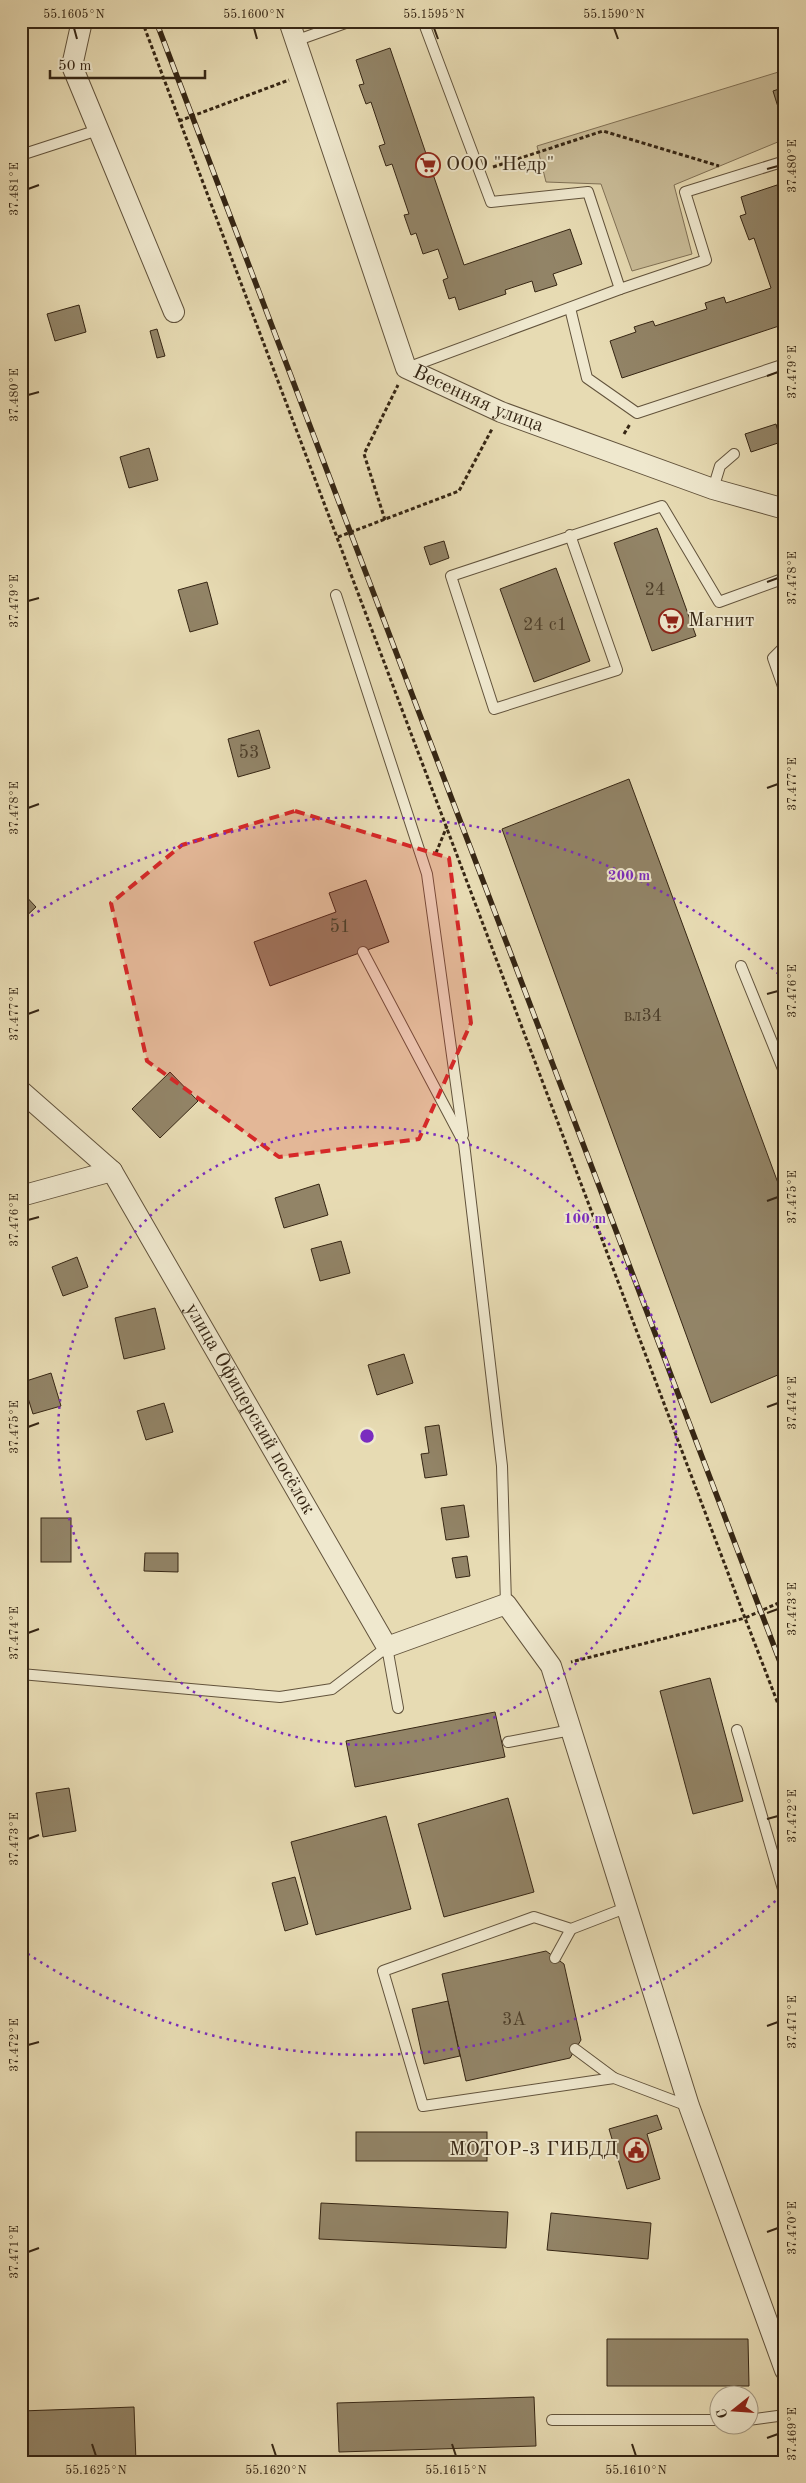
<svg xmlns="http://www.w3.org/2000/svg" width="806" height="2483" font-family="'Old Standard TT',serif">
	<rect width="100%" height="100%" fill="#e7dbb3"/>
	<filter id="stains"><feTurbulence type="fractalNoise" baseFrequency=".004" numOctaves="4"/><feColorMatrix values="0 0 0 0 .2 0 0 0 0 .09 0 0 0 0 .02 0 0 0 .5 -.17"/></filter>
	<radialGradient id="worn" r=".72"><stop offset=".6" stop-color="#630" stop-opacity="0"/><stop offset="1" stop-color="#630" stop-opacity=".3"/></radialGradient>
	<polygon fill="#c9bc98" stroke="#807156" points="785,70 785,139 674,185 692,254 632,271 601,184 546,182 537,146"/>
	<g fill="#928467" stroke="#362614">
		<polygon points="390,48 464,265 570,229 582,264 553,274 557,285 535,292 532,281 505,290 506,294 459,310 455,297 449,299 443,280 448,278 438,249 423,254 416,233 411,235 404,215 409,214 392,164 386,166 379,146 385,144 371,102 366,104 359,85 364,84 356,60"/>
		<polygon points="785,87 785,105 778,107 773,91"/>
		<polygon points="777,185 783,205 785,204 785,324 622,378 610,341 636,332 634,327 653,321 655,326 707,309 705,303 724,297 726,303 771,288 754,238 749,240 740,216 746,214 741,197"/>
		<polygon points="79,305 86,332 55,341 47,314"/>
		<polygon points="157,329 165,356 157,358 150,331"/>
		<polygon points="776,424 781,442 751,452 745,434"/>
		<polygon points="149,448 158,480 129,488 120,457"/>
		<polygon points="657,528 696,636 652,651 614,543"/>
		<polygon points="444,541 449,558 430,565 424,547"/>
		<polygon points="556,568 590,661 534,682 500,589"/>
		<polygon points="207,582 218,624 190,632 178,590"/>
		<polygon points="259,730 270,768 238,777 228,739"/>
		<polygon points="629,779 785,1202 785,1372 711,1403 502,829"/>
		<polygon points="366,880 389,942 270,986 254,942 336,912 329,893"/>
		<polygon points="21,891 36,907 21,921"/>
		<polygon points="170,1072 198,1101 160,1138 132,1109"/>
		<polygon points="319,1184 328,1215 284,1228 275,1198"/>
		<polygon points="341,1241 350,1273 320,1281 311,1249"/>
		<polygon points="77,1257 88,1287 63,1296 52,1267"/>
		<polygon points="155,1308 165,1349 124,1359 115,1318"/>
		<polygon points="404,1354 413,1383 377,1395 368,1365"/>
		<polygon points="51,1373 61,1406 33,1414 23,1382"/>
		<polygon points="164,1403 173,1432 146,1440 137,1411"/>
		<polygon points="439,1425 447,1475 425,1478 421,1454 429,1453 425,1427"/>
		<polygon points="464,1505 469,1537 446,1540 441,1508"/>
		<rect x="41" y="1518" width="30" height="44"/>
		<polygon points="145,1553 178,1553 178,1572 144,1571"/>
		<polygon points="467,1556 470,1576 456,1578 452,1558"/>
		<polygon points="710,1678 743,1801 693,1814 660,1691"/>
		<polygon points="495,1712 505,1757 355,1787 346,1741"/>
		<polygon points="69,1788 76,1831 43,1837 36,1793"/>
		<polygon points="508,1798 534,1892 444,1917 418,1824"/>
		<polygon points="386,1816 411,1909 316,1935 291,1842"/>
		<polygon points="295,1877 308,1924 285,1931 272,1883"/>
		<polygon points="546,1951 564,1964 581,2040 570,2058 466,2081 442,1974"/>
		<polygon points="448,2001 460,2056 424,2064 412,2009"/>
		<polygon points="657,2115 662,2129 647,2134 660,2179 627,2189 609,2129"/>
		<rect x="356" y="2132" width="131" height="29"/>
		<polygon points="321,2203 508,2212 506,2248 319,2239"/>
		<polygon points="551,2213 651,2223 648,2259 547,2250"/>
		<polygon points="607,2339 748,2339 749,2386 607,2386"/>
		<polygon points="534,2397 536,2446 339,2452 337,2403"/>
		<polygon points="134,2407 136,2462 21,2462 21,2411"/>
	</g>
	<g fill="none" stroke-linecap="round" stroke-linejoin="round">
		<defs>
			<g id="lane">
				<polyline points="423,21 491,202 588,192 620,289 706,260 685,192 785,161"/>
				<polyline points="295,41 351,21"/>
				<polyline points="21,155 98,130"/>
				<polyline points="570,308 587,378 637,413 785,364"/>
				<polyline points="407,368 620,289"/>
				<polyline points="713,489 720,466 734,454"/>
				<polyline points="570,535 617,670 494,709 451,576 662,506 719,602 785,578"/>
				<polyline points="336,595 427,874 463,1135"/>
				<polyline points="785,646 773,658 785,692"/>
				<polyline points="363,952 464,1143 502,1466 506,1604"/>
				<polyline points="741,966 785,1074"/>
				<polyline points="21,1674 280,1697 332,1689 387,1647 398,1708"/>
				<polyline points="737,1730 785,1896"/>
				<polyline points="508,1742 571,1730"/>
				<polyline points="628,1907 571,1929 534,1917 383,1971 423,2106 614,2078 688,2106"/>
				<polyline points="555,1958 571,1929"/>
				<polyline points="575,2049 614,2078"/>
				<polyline points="552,2420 718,2420"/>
				<polyline points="748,2420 785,2415"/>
			</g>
			<g id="street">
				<polyline points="82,21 72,66 174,312"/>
				<path id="s1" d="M289,21L406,368L501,412L713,489L785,509"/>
				<path id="s2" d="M21,1091L112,1171L387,1647L506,1604L551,1666L689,2106L785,2370"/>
				<polyline points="21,1196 112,1171"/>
			</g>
		</defs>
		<use href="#lane" stroke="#62533c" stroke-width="12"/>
		<use href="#street" stroke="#62533c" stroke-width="22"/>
		<g stroke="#362614" stroke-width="3" stroke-dasharray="4 2.5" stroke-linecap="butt">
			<polyline points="142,21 745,1618 571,1662"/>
			<polyline points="179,121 289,80"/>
			<polyline points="493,167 603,131 719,166"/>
			<polyline points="624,434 630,424"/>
			<polyline points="385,520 364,454 398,385"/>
			<polyline points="338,537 459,491 492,429"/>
			<polyline points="436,853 447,826"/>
			<polyline points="785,1600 745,1618 785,1722"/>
		</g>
		<use href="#lane" stroke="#efe8ce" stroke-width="10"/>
		<use href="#street" stroke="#efe8ce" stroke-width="20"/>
		<defs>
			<polyline id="rail" points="156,21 785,1675"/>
		</defs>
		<use href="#rail" stroke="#362614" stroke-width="5.5"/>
		<use href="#rail" stroke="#efe8ce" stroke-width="4" stroke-dasharray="11" stroke-linecap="butt"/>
	</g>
	<path fill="#d62828" fill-opacity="0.2" stroke="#d62828" stroke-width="4" stroke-dasharray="10 6" stroke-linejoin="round" d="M295,811L449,858L471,1023L419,1139L279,1157L147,1061L111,903L182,845Z"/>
	<path fill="none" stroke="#362614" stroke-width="2" d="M74,28L77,39M254,28L257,39M434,28L438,39M614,28L618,39M767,169L778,166M28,189L39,185M767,376L778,372M28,395L39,392M767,582L778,578M28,601L39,598M767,788L778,784M28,808L39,804M767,994L778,991M28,1014L39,1010M767,1201L778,1197M28,1220L39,1217M767,1407L778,1403M28,1427L39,1423M767,1613L778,1609M28,1633L39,1629M767,1819L778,1816M28,1839L39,1835M767,2026L778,2022M28,2045L39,2042M767,2232L778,2228M28,2252L39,2248M767,2438L778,2434M92,2444L96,2456M272,2444L276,2456M452,2444L456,2456M632,2444L636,2456"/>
	<g fill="none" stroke="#7b2cbf" stroke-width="2.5" stroke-dasharray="2.5 5">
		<circle cx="367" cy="1436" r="309"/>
		<path d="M781 1896A619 619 0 0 1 25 1952M25 920A619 619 0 0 1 781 976"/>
	</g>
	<defs>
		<symbol id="supermarket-ring" viewBox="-11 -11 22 22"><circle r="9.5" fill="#efe8ce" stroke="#8f2418" stroke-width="1.5"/><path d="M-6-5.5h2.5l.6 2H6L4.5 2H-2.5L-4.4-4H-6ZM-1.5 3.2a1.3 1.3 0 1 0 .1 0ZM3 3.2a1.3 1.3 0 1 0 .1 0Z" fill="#8f2418"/></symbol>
		<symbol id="civic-ring" viewBox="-11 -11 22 22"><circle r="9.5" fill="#efe8ce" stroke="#8f2418" stroke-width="1.5"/><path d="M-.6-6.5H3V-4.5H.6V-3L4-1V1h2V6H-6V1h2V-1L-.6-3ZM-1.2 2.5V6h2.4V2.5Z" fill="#8f2418"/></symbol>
	</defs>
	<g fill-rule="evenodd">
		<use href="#supermarket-ring" x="414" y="151" width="28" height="28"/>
		<use href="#supermarket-ring" x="657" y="607" width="28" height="28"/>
		<use href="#civic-ring" x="622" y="2136" width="28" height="28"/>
	</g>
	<g text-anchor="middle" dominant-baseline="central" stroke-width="4" stroke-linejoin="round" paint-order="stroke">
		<g font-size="18" fill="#4d3e29">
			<text x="655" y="590">24</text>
			<text x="545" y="625">24 с1</text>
			<text x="249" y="753">53</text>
			<text x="340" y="927">51</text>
			<text x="643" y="1016">вл34</text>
			<text x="514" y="2020">3А</text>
		</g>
		<g font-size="20" fill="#362614" stroke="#efe8ce" text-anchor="start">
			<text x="446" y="165">ООО "Недр"</text>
			<text x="688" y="621">Магнит</text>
			<text x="618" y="2150" text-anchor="end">МОТОР-3 ГИБДД</text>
		</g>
		<g font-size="20" fill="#362614" stroke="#efe8ce">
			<text stroke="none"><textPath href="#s1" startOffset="445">Весенняя улица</textPath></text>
			<text stroke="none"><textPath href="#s2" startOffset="396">улица Офицерский посёлок</textPath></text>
		</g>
	</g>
	<circle cx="367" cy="1436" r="8" fill="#7b2cbf" stroke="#efe8ce" stroke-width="2.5"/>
	<g font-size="15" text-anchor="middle" font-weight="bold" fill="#7b2cbf" stroke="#efe8ce" stroke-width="4" stroke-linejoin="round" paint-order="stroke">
		<text x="629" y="880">200 m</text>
		<text x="585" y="1223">100 m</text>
	</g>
	<rect width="806" height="2483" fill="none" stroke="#e7dbb3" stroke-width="55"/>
	<g transform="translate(734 2410) rotate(253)"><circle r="24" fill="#efe8ce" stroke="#a59a84"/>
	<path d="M0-4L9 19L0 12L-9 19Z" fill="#8f2418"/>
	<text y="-8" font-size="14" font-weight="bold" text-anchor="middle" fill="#362614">С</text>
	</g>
	<path d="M50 70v8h155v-8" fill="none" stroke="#362614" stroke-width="2.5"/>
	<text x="58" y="70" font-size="15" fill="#362614" stroke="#efe8ce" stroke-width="4" paint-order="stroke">50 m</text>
	<rect x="28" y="28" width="750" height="2428" fill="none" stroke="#362614" stroke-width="2"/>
	<g font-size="12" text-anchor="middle" fill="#362614">
		<text x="74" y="18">55.1605°N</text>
		<text x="254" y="18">55.1600°N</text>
		<text x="434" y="18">55.1595°N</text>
		<text x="614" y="18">55.1590°N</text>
		<text transform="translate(792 166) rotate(-90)" y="4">37.480°E</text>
		<text transform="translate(14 189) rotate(-90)" y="4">37.481°E</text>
		<text transform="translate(792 372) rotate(-90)" y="4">37.479°E</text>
		<text transform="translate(14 395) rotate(-90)" y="4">37.480°E</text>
		<text transform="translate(792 578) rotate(-90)" y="4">37.478°E</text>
		<text transform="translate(14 601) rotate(-90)" y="4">37.479°E</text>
		<text transform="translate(792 784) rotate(-90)" y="4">37.477°E</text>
		<text transform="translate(14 808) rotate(-90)" y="4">37.478°E</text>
		<text transform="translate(792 991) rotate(-90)" y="4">37.476°E</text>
		<text transform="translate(14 1014) rotate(-90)" y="4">37.477°E</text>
		<text transform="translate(792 1197) rotate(-90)" y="4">37.475°E</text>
		<text transform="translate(14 1220) rotate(-90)" y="4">37.476°E</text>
		<text transform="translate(792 1403) rotate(-90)" y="4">37.474°E</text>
		<text transform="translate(14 1427) rotate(-90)" y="4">37.475°E</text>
		<text transform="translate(792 1609) rotate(-90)" y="4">37.473°E</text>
		<text transform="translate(14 1633) rotate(-90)" y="4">37.474°E</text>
		<text transform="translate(792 1816) rotate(-90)" y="4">37.472°E</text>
		<text transform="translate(14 1839) rotate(-90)" y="4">37.473°E</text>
		<text transform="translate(792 2022) rotate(-90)" y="4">37.471°E</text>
		<text transform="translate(14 2045) rotate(-90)" y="4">37.472°E</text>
		<text transform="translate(792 2228) rotate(-90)" y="4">37.470°E</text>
		<text transform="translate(14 2252) rotate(-90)" y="4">37.471°E</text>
		<text transform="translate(792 2434) rotate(-90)" y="4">37.469°E</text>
		<text x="96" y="2474">55.1625°N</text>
		<text x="276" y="2474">55.1620°N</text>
		<text x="456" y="2474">55.1615°N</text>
		<text x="636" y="2474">55.1610°N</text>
	</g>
	<rect width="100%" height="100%" filter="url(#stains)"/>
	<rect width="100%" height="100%" fill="url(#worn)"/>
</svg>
